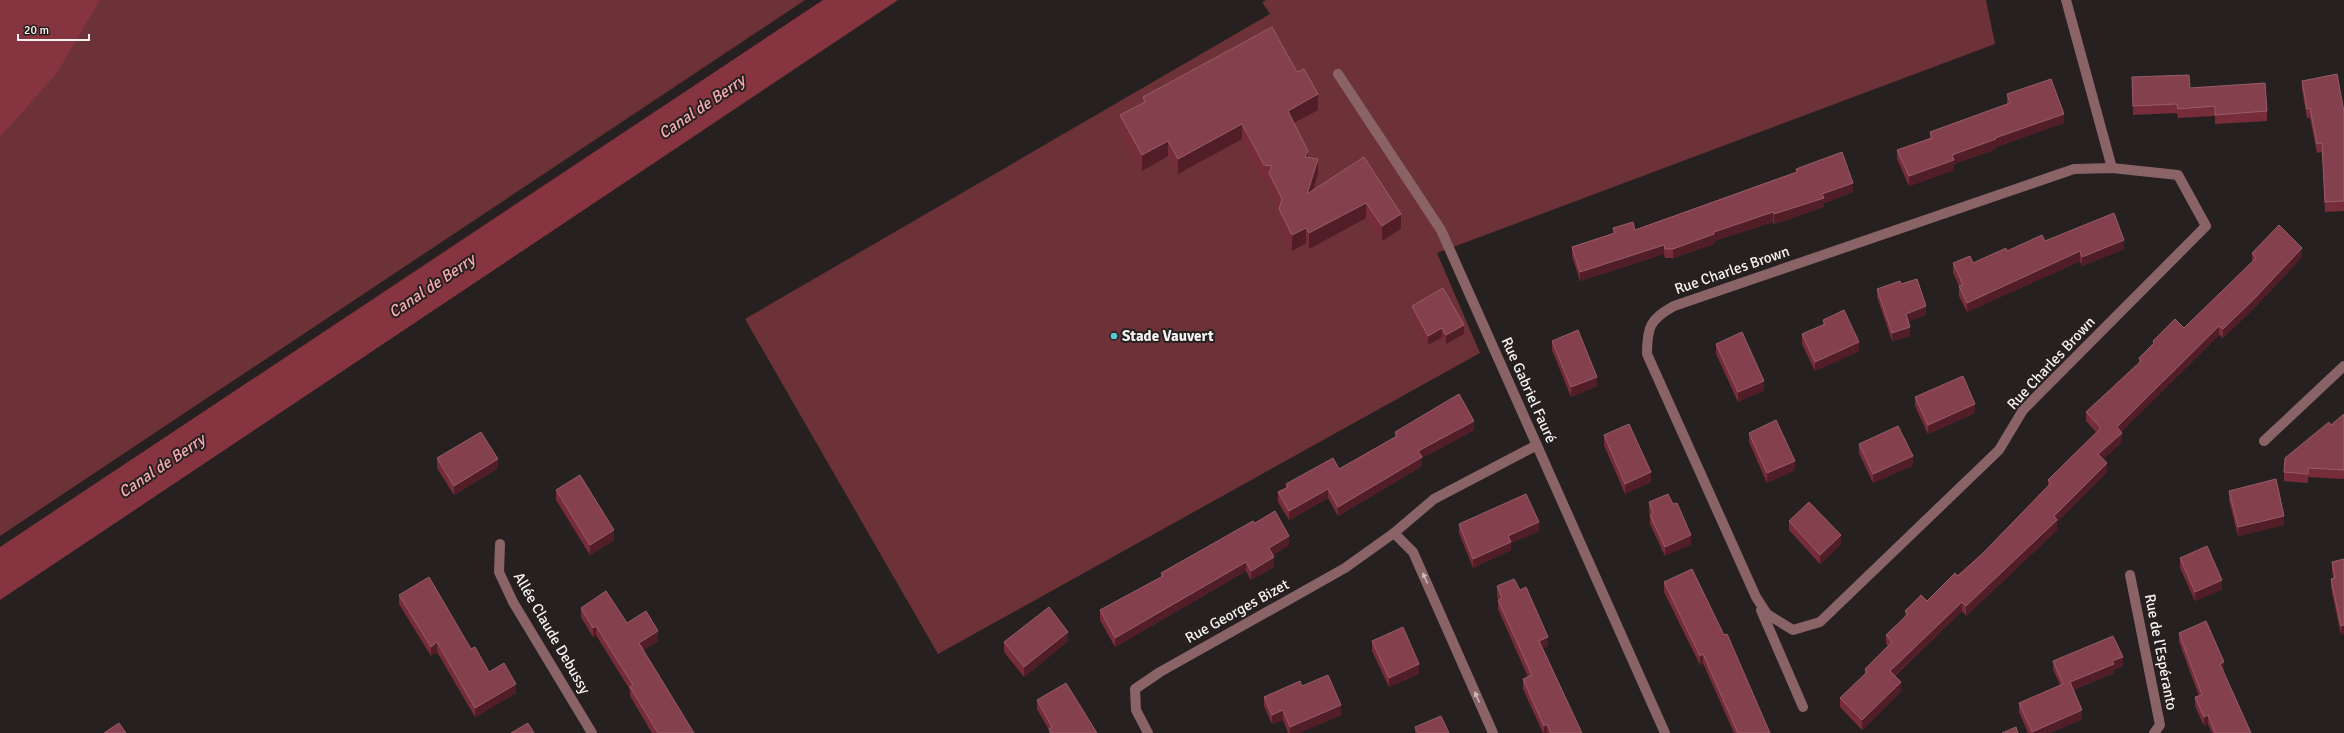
<svg xmlns="http://www.w3.org/2000/svg" width="2344" height="733" font-family="Signika,sans-serif">
	<rect width="100%" height="100%" fill="#272021"/>
	<g fill="#6c3238">
		<polygon points="0,0 805,0 0,536"/>
		<polygon points="1266,0 1986,0 1995,44 1437,253 1480,353 938,654 745,319 1270,14 1262,2"/>
	</g>
	<g fill="#86343f">
		<polygon points="0,0 100,0 57,73 0,137"/>
		<polygon points="823,0 898,0 0,600 0,547"/>
	</g>
	<g fill="none" stroke-linecap="round" stroke-linejoin="round">
		<g stroke="#8a6366" stroke-width="10">
			<polyline points="2066,0 2112,168"/>
			<polyline points="1338,74 1441,230 1665,733"/>
			<path d="M2112,168L2178,175L2206,226L2023,410L1999,450L1820,622L1793,630L1767,614L1756,597L1647,354C1647,327 1650,319 1674,306L2074,169Z"/>
			<polyline points="2264,441 2344,366"/>
			<polyline points="1394,533 1413,552 1493,733"/>
			<polyline points="500,544 499,572 513,602 592,733"/>
			<polyline points="2130,575 2160,725 2154,733"/>
			<polyline points="1761,610 1803,707"/>
			<polyline points="1148,733 1136,710 1135,689 1160,672 1345,568 1394,533 1434,499 1537,445"/>
		</g>
	</g>
	<g fill="#772c39">
		<polygon points="1297,72 1318,110 1294,123 1308,158 1318,174 1313,190 1364,157 1401,229 1382,241 1366,218 1309,249 1306,243 1292,251 1279,224 1279,209 1269,188 1269,181 1264,181 1242,139 1178,174 1168,156 1142,171 1120,130 1120,115 1143,103 1143,97"/>
		<polygon points="2302,81 2344,112 2344,211 2325,212 2322,152 2317,153 2310,118 2307,118 2302,90"/>
		<polygon points="2132,87 2190,88 2267,111 2267,121 2215,124 2215,116 2178,118 2177,113 2133,115"/>
		<polygon points="2007,94 2064,123 1996,147 1996,149 1954,164 1954,170 1909,186 1897,159 1897,150 1930,138 1930,132 2007,104"/>
		<polygon points="1796,169 1853,192 1824,203 1824,207 1774,224 1773,222 1714,241 1714,244 1673,258 1665,258 1664,254 1580,281 1572,256 1572,247 1613,233 1613,228 1635,230 1796,172"/>
		<polygon points="2045,241 2124,249 2082,266 2080,261 1967,312 1959,296 1959,286 1953,273 1953,263 1973,263 2007,251"/>
		<polygon points="2252,253 2302,257 2255,307 2223,338 2219,335 2121,432 2122,442 2103,459 2107,472 2057,522 2057,530 1966,616 1962,611 1895,676 1901,691 1862,730 1840,707 1840,698 1865,674 1865,669 1888,646 1886,644 1886,635 1905,617 1905,611 1927,601 1983,553 2048,486 2048,480 2096,432 2086,421 2086,412 2139,363 2139,358 2153,345 2153,341 2184,328 2252,262"/>
		<polygon points="1901,284 1926,315 1908,321 1910,336 1892,341 1877,297 1877,289"/>
		<polygon points="1412,306 1464,334 1446,344 1442,337 1428,345 1412,315"/>
		<polygon points="1823,320 1859,351 1815,371 1802,344 1802,334 1823,325"/>
		<polygon points="1552,341 1597,386 1571,397 1552,350"/>
		<polygon points="1716,344 1764,390 1738,402 1716,354"/>
		<polygon points="1915,397 1975,413 1928,434 1915,406"/>
		<polygon points="2344,414 2344,479 2308,477 2308,483 2284,481 2284,472 2331,425"/>
		<polygon points="1474,430 1422,458 1422,466 1338,516 1328,498 1289,520 1278,502 1278,492 1286,488 1286,484 1339,469 1395,437 1395,432"/>
		<polygon points="1749,433 1795,470 1767,483 1749,442"/>
		<polygon points="1604,435 1651,482 1625,494 1604,445"/>
		<polygon points="1859,444 1913,465 1873,483 1859,453"/>
		<polygon points="437,458 498,468 454,495 437,468"/>
		<polygon points="556,490 614,540 590,555 556,500"/>
		<polygon points="2229,491 2284,525 2238,536 2229,500"/>
		<polygon points="1649,502 1673,504 1691,544 1665,556 1650,524 1650,515 1649,512"/>
		<polygon points="1789,521 1841,544 1820,564 1789,530"/>
		<polygon points="1255,523 1289,545 1273,555 1274,567 1251,580 1246,571 1115,647 1100,620 1100,610 1161,577 1161,573"/>
		<polygon points="1459,524 1539,531 1511,543 1511,550 1473,568 1459,533"/>
		<polygon points="2180,558 2222,589 2195,601 2180,568"/>
		<polygon points="2344,559 2341,635 2331,588 2331,579 2333,578 2332,571 2332,562"/>
		<polygon points="1664,582 1724,635 1770,733 1734,733 1703,663 1700,665 1664,592"/>
		<polygon points="1497,586 1520,590 1548,646 1543,648 1582,733 1543,733 1523,689 1523,679 1528,677 1498,609 1498,599 1497,596"/>
		<polygon points="399,595 471,649 489,672 516,693 475,717 437,652 431,656 399,604"/>
		<polygon points="581,608 627,623 658,641 643,650 694,733 652,733 630,696 630,690 596,635 593,637 581,617"/>
		<polygon points="2179,633 2224,671 2223,671 2251,733 2212,733 2208,724 2204,726 2195,706 2195,697 2199,696 2179,642"/>
		<polygon points="1068,641 1024,677 1004,652 1004,642"/>
		<polygon points="1372,641 1419,674 1389,687 1372,651"/>
		<polygon points="2053,661 2123,666 2114,670 2114,673 2073,690 2082,719 2050,733 2028,733 2019,712 2019,703 2060,685 2053,669"/>
		<polygon points="1302,686 1341,715 1299,733 1288,733 1283,720 1272,724 1264,706 1264,697"/>
		<polygon points="1037,700 1097,733 1049,733 1049,730 1037,709"/>
		<polygon points="1415,727 1449,733 1415,733"/>
	</g>
	<g fill="#511e27">
		<polygon points="1318,94 1318,110 1288,126 1288,111"/>
		<polygon points="2064,114 2064,123 1996,147 1996,149 1954,164 1954,170 1909,186 1909,176 1952,155 1995,138"/>
		<polygon points="1242,124 1242,139 1178,174 1178,159"/>
		<polygon points="1168,141 1168,156 1142,171 1142,155"/>
		<polygon points="1308,151 1308,166 1305,157"/>
		<polygon points="1318,159 1318,174 1307,209 1307,194"/>
		<polygon points="1853,183 1853,192 1824,203 1824,207 1774,224 1774,214 1822,194"/>
		<polygon points="1366,203 1366,218 1309,249 1309,233"/>
		<polygon points="1773,212 1773,222 1714,241 1714,244 1673,258 1673,249 1714,232"/>
		<polygon points="1401,214 1401,229 1382,241 1382,226"/>
		<polygon points="1306,228 1306,243 1292,251 1292,235"/>
		<polygon points="2124,240 2124,249 2082,266 2082,257"/>
		<polygon points="1664,245 1664,254 1580,281 1580,272"/>
		<polygon points="2302,248 2302,257 2255,307 2223,338 2223,329"/>
		<polygon points="2080,251 2080,261 1967,312 1967,303"/>
		<polygon points="1926,306 1926,315 1906,322 1906,314"/>
		<polygon points="1464,325 1464,334 1446,344 1446,335"/>
		<polygon points="2219,326 2219,335 2117,436 2117,427"/>
		<polygon points="1910,327 1910,336 1892,341 1892,333"/>
		<polygon points="1442,328 1442,337 1428,345 1428,336"/>
		<polygon points="1859,342 1859,351 1815,371 1815,362"/>
		<polygon points="1597,377 1597,386 1571,397 1571,387"/>
		<polygon points="1764,381 1764,390 1738,402 1738,392"/>
		<polygon points="1975,404 1975,413 1928,434 1928,425"/>
		<polygon points="1474,421 1474,430 1422,458 1422,466 1338,516 1338,507 1418,451"/>
		<polygon points="2122,433 2122,442 2098,464 2098,454"/>
		<polygon points="1913,456 1913,465 1873,483 1873,474"/>
		<polygon points="498,459 498,468 454,495 454,486"/>
		<polygon points="1795,461 1795,470 1767,483 1767,473"/>
		<polygon points="2107,463 2107,472 2057,522 2057,530 1966,616 1966,606 2054,516"/>
		<polygon points="1651,472 1651,482 1625,494 1625,484"/>
		<polygon points="1328,489 1328,498 1289,520 1289,511"/>
		<polygon points="2284,516 2284,525 2238,536 2238,527"/>
		<polygon points="1539,522 1539,531 1511,543 1511,550 1473,568 1473,559 1508,536"/>
		<polygon points="614,530 614,540 590,555 590,545"/>
		<polygon points="1691,535 1691,544 1665,556 1665,547"/>
		<polygon points="1841,535 1841,544 1820,564 1820,555"/>
		<polygon points="1289,536 1289,545 1269,557 1269,548"/>
		<polygon points="1274,557 1274,567 1251,580 1251,571"/>
		<polygon points="1246,562 1246,571 1115,647 1115,638"/>
		<polygon points="2222,580 2222,589 2195,601 2195,592"/>
		<polygon points="1962,602 1962,611 1890,680 1890,671"/>
		<polygon points="2344,625 2344,634 2341,635 2341,626"/>
		<polygon points="596,626 596,635 593,637 593,628"/>
		<polygon points="658,631 658,641 639,653 639,643"/>
		<polygon points="1068,632 1068,641 1024,677 1024,667"/>
		<polygon points="1548,637 1548,646 1539,650 1539,641"/>
		<polygon points="437,642 437,652 431,656 431,647"/>
		<polygon points="1703,654 1703,663 1700,665 1700,656"/>
		<polygon points="2123,657 2123,666 2114,670 2114,673 2070,691 2070,682 2112,661"/>
		<polygon points="2224,662 2224,671 2220,673 2220,664"/>
		<polygon points="1419,664 1419,674 1389,687 1389,678"/>
		<polygon points="1901,682 1901,691 1862,730 1862,720"/>
		<polygon points="516,684 516,693 475,717 475,708"/>
		<polygon points="1341,705 1341,715 1299,733 1290,733 1290,727"/>
		<polygon points="1283,710 1283,720 1272,724 1272,715"/>
		<polygon points="2082,710 2082,719 2050,733 2032,733 2032,732"/>
		<polygon points="2208,715 2208,724 2204,726 2204,717"/>
		<polygon points="1547,724 1547,733 1544,733 1544,726"/>
	</g>
	<g fill="#84414d" stroke="#965d67">
		<polygon points="1272,27 1297,72 1304,69 1318,94 1288,111 1308,151 1305,157 1318,159 1307,194 1364,157 1401,214 1382,226 1366,203 1309,233 1306,228 1292,235 1279,209 1282,199 1269,173 1272,166 1264,165 1242,124 1178,159 1168,141 1142,155 1120,115 1145,102 1143,97"/>
		<polygon points="2337,74 2344,112 2344,201 2325,202 2322,143 2317,144 2310,108 2307,109 2302,81"/>
		<polygon points="2189,75 2190,88 2265,83 2267,111 2215,115 2215,106 2178,109 2177,104 2133,106 2132,77"/>
		<polygon points="2051,79 2064,114 1995,138 1996,139 1952,155 1954,160 1909,176 1897,150 1932,138 1930,132 2010,103 2007,94"/>
		<polygon points="1842,152 1853,183 1822,194 1824,198 1774,214 1773,212 1714,232 1714,234 1673,249 1665,249 1664,245 1580,272 1572,247 1615,233 1613,228 1633,222 1635,230 1797,172 1796,169"/>
		<polygon points="2114,213 2124,240 2082,257 2080,251 1967,303 1959,286 1963,285 1953,263 1970,256 1973,263 2006,248 2007,251 2042,235 2045,241"/>
		<polygon points="2279,225 2302,248 2255,298 2223,329 2219,326 2117,427 2122,433 2098,454 2107,463 2054,516 2057,520 1966,606 1962,602 1890,671 1901,682 1862,720 1840,698 1867,672 1865,669 1892,642 1886,635 1908,614 1905,611 1921,595 1927,601 1955,573 1958,576 1983,553 2051,483 2048,480 2101,428 2086,412 2141,361 2139,358 2154,343 2153,341 2175,319 2184,328 2256,258 2252,253"/>
		<polygon points="1917,279 1926,306 1906,314 1910,327 1892,333 1877,289 1900,281 1901,284"/>
		<polygon points="1443,288 1464,325 1446,335 1442,328 1428,336 1412,306"/>
		<polygon points="1844,310 1859,342 1815,362 1802,334 1825,324 1823,320"/>
		<polygon points="1578,330 1597,377 1571,387 1552,341"/>
		<polygon points="1742,332 1764,381 1738,392 1716,344"/>
		<polygon points="1963,376 1975,404 1928,425 1915,397"/>
		<polygon points="1459,394 1474,421 1418,451 1422,457 1338,507 1328,489 1289,511 1278,492 1288,487 1286,484 1333,458 1339,469 1397,436 1395,432"/>
		<polygon points="2344,414 2344,470 2308,468 2308,474 2284,472 2285,458 2329,422 2331,425"/>
		<polygon points="1776,420 1795,461 1767,473 1749,433"/>
		<polygon points="1629,424 1651,472 1625,484 1604,435"/>
		<polygon points="1898,426 1913,456 1873,474 1859,444"/>
		<polygon points="481,432 498,459 454,486 437,458"/>
		<polygon points="580,475 614,530 590,545 556,490"/>
		<polygon points="2276,479 2284,516 2238,527 2229,491"/>
		<polygon points="1526,494 1539,522 1508,536 1511,542 1473,559 1459,524"/>
		<polygon points="1668,494 1673,504 1677,503 1691,535 1665,547 1650,515 1653,513 1649,502"/>
		<polygon points="1809,502 1841,535 1820,555 1789,521"/>
		<polygon points="1275,511 1289,536 1269,548 1274,557 1251,571 1246,562 1115,638 1100,610 1163,576 1161,573 1253,521 1255,523"/>
		<polygon points="2207,546 2222,580 2195,592 2180,558"/>
		<polygon points="2344,559 2344,625 2341,626 2331,579 2335,578 2332,562"/>
		<polygon points="1692,569 1724,635 1727,634 1770,733 1738,733 1703,654 1700,656 1664,582"/>
		<polygon points="429,577 471,649 475,647 489,672 504,663 516,684 475,708 437,642 431,647 399,595"/>
		<polygon points="1514,579 1520,590 1526,587 1548,637 1539,641 1582,733 1551,733 1547,724 1544,726 1523,679 1532,675 1498,600 1502,598 1497,586"/>
		<polygon points="606,591 627,623 646,611 658,631 639,643 694,733 658,733 630,687 633,685 596,626 593,628 581,608"/>
		<polygon points="1049,607 1068,632 1024,667 1004,642"/>
		<polygon points="2206,621 2224,662 2220,664 2251,733 2215,733 2208,715 2204,717 2195,697 2202,695 2179,633"/>
		<polygon points="1403,627 1419,664 1389,678 1372,641"/>
		<polygon points="2113,636 2123,657 2112,661 2114,664 2070,682 2082,710 2032,732 2019,703 2063,684 2053,661"/>
		<polygon points="1328,675 1341,705 1290,727 1283,710 1272,715 1264,697 1300,681 1302,686"/>
		<polygon points="1066,683 1097,733 1051,733 1049,729 1052,727 1037,700"/>
		<polygon points="1441,716 1449,733 1418,733 1415,727"/>
		<polygon points="119,723 126,733 104,733"/>
		<polygon points="528,723 534,733 511,733"/>
		<polygon points="2016,727 2018,733 2002,733"/>
	</g>
	<defs><path id="oneway-solid" d="M-6-.8H1V-3.2L6.5 0L1 3.2V.8H-6Z"/></defs>
	<g fill="#cbb9ba">
		<use href="#oneway-solid" transform="translate(1425 578) rotate(-114)"/>
		<use href="#oneway-solid" transform="translate(1477 697) rotate(-114)"/>
	</g>
	<circle fill="#52cdcd" stroke="#272021" stroke-width="1.5" cx="1114" cy="336" r="4"/>
	<g text-anchor="middle" dominant-baseline="central" stroke-width="4" stroke-linejoin="round" paint-order="stroke">
		<g font-size="15" fill="#f6f2f2" stroke="#272021">
			<text transform="translate(1732 270) rotate(-19)">Rue Charles Brown</text>
			<text transform="translate(2051 363) rotate(-47)">Rue Charles Brown</text>
			<text transform="translate(1529 390) rotate(66)">Rue Gabriel Fauré</text>
			<text transform="translate(1237 611) rotate(-29)">Rue Georges Bizet</text>
			<text transform="translate(552 633) rotate(60)">Allée Claude Debussy</text>
			<text transform="translate(2161 652) rotate(79)">Rue de l'Espéranto</text>
		</g>
		<g font-size="15" font-weight="bold" fill="#f6f2f2" stroke="#272021" text-anchor="start">
			<text x="1122" y="336">Stade Vauvert</text>
		</g>
		<g font-size="16" font-style="italic" fill="#f5adb1" stroke="#272021">
			<text transform="translate(702 107) rotate(-34)">Canal de Berry</text>
			<text transform="translate(432 286) rotate(-34)">Canal de Berry</text>
			<text transform="translate(162 466) rotate(-34)">Canal de Berry</text>
		</g>
	</g>
	<path d="M18 34v6h71v-6" fill="none" stroke="#f6f2f2" stroke-width="2"/>
	<text x="24" y="34" font-size="12" fill="#f6f2f2" stroke="#272021" stroke-width="3" paint-order="stroke">20 m</text>
</svg>
